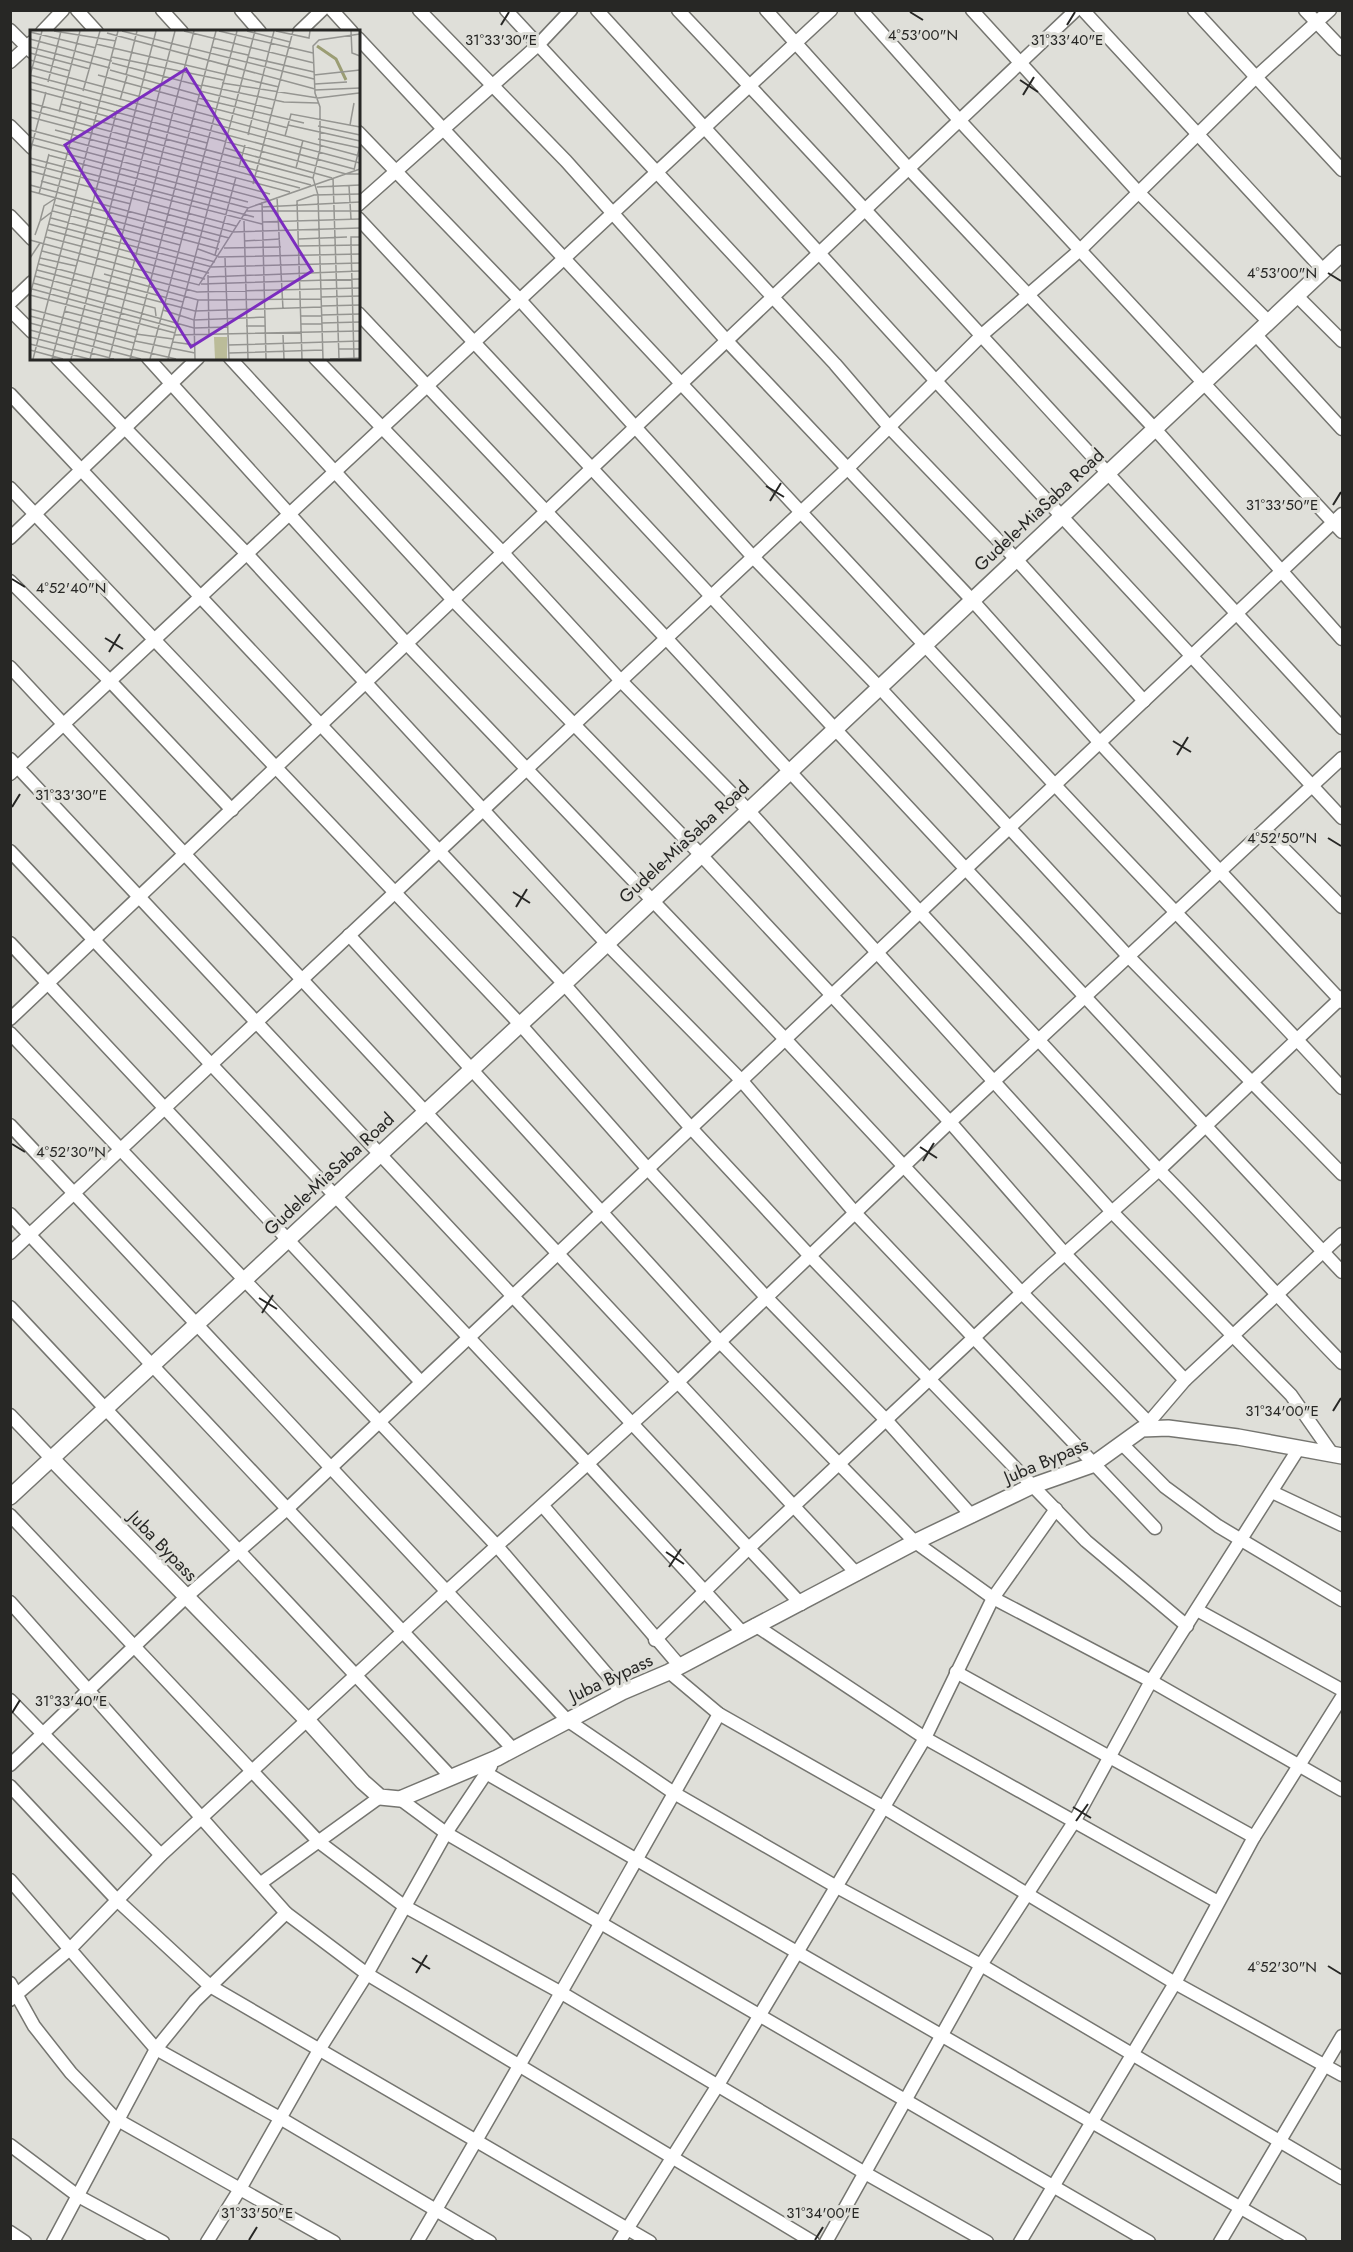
<svg xmlns="http://www.w3.org/2000/svg" width="1353" height="2252" font-family="Jost,sans-serif">
	<rect width="100%" height="100%" fill="#dfdfd9"/>
	<g fill="none" stroke-linecap="round" stroke-linejoin="round">
		<defs>
			<g id="minor">
				<polyline points="77,10 97,32"/>
				<polyline points="162,10 182,32"/>
				<polyline points="241,10 260,32"/>
				<polyline points="332,10 352,32"/>
				<polyline points="419,10 566,161 727,341 972,600 1100,743 1342,1002"/>
				<polyline points="506,10 835,364 890,428 1016,559 1144,701"/>
				<polyline points="597,10 935,380 1342,818"/>
				<path d="M678,10C903,247 1121,489 1342,728"/>
				<polyline points="766,10 909,169 1155,429 1342,639"/>
				<polyline points="861,10 960,121 1342,532"/>
				<polyline points="972,10 1139,193 1269,322"/>
				<polyline points="1083,10 1324,271"/>
				<polyline points="1194,10 1342,170"/>
				<polyline points="1305,10 1342,49"/>
				<polyline points="10,30 32,52"/>
				<polyline points="42,32 63,10"/>
				<polyline points="299,32 322,10"/>
				<path d="M358,38C590,287 823,534 1054,784C1149,886 1248,986 1342,1088"/>
				<polyline points="10,62 32,42"/>
				<polyline points="10,126 32,148"/>
				<polyline points="358,132 520,300 753,557 879,687 1128,956 1342,1174"/>
				<polyline points="358,205 538,45 571,10"/>
				<polyline points="10,216 32,239"/>
				<polyline points="358,218 1342,1272"/>
				<polyline points="1297,296 1342,341"/>
				<polyline points="10,303 32,282"/>
				<polyline points="10,310 32,332"/>
				<path d="M358,313L666,638L1159,1170C1222,1233 1280,1300 1342,1363"/>
				<polyline points="1255,334 1342,429"/>
				<polyline points="57,358 247,554 606,943 741,1080 856,1214 1155,1528"/>
				<polyline points="148,358 407,644 785,1039 1023,1294 1149,1423"/>
				<polyline points="230,358 453,600 700,854 950,1122 1066,1255 1185,1380"/>
				<polyline points="315,358 503,553 621,681 748,810 1112,1212 1291,1395 1333,1455"/>
				<polyline points="10,394 564,984 691,1128 810,1256 1086,1541 1187,1626"/>
				<polyline points="10,488 519,1023 647,1168 766,1297 887,1421 972,1516"/>
				<polyline points="10,538 198,358"/>
				<polyline points="10,581 110,681 232,810"/>
				<polyline points="10,667 857,1574"/>
				<polyline points="10,759 801,1604"/>
				<polyline points="10,774 831,10"/>
				<polyline points="1265,830 1342,907"/>
				<polyline points="10,851 587,1463 742,1632"/>
				<polyline points="349,935 720,1342 915,1542 993,1598 1151,1681 1342,1790"/>
				<polyline points="10,943 421,1382"/>
				<polyline points="10,1019 1076,10"/>
				<polyline points="10,1033 497,1546 622,1692"/>
				<polyline points="10,1125 567,1720 674,1793 835,1886 981,1965 1342,2178"/>
				<polyline points="10,1214 513,1749"/>
				<polyline points="10,1253 848,468 983,334 1080,250 1255,78 1330,10"/>
				<polyline points="10,1307 452,1778"/>
				<polyline points="10,1415 51,1458"/>
				<polyline points="1144,1428 1185,1380 1342,1234"/>
				<polyline points="1123,1445 1165,1487 1218,1526 1342,1600"/>
				<polyline points="1272,1492 1342,1525"/>
				<polyline points="543,1506 679,1665"/>
				<polyline points="10,1515 319,1842 404,1906 560,1992 865,2173 987,2242"/>
				<polyline points="10,1602 286,1913 367,1974 813,2242"/>
				<polyline points="1197,1610 1342,1690"/>
				<polyline points="755,1625 925,1738 1218,1902"/>
				<polyline points="655,1640 750,1547 1043,1273 1159,1170 1342,997"/>
				<polyline points="669,1672 719,1714 883,1807 1175,1983 1342,2075"/>
				<polyline points="956,1672 1254,1837"/>
				<polyline points="10,1700 161,1855"/>
				<polyline points="10,1765 186,1597 287,1509 1342,514"/>
				<polyline points="486,1773 1300,2242"/>
				<polyline points="10,1786 118,1901 210,1986 650,2242"/>
				<polyline points="400,1799 446,1833 1149,2242"/>
				<polyline points="10,1880 156,2049 280,2118 490,2242"/>
				<polyline points="261,1883 380,1797"/>
				<polyline points="10,1983 34,2026 71,2073 116,2119 334,2242"/>
				<polyline points="10,2000 70,1949 161,1855 447,1591 678,1382 950,1122 1342,758"/>
				<polyline points="10,2145 78,2196 163,2242"/>
				<polyline points="10,2232 25,2242"/>
				<polyline points="53,2242 156,2049 195,2001 286,1913"/>
				<polyline points="207,2242 240,2189 319,2050 367,1974 446,1833 491,1766"/>
				<path d="M417,2242C520,2067 619,1890 719,1714"/>
				<polyline points="619,2242 718,2085 925,1738 993,1598 1056,1509"/>
				<polyline points="826,2242 981,1965 1074,1822 1151,1681 1299,1448"/>
				<polyline points="1020,2242 1175,1983 1254,1837 1342,1697"/>
				<polyline points="1220,2242 1342,2036"/>
			</g>
			<g id="major">
				<polyline points="51,1458 308,1721 363,1782 380,1797 400,1799 497,1758 622,1692 669,1672 915,1542 1032,1486 1092,1465 1142,1429 1168,1428 1238,1437 1342,1456"/>
				<polyline points="10,1497 564,984 1342,253"/>
			</g>
		</defs>
		<use href="#minor" stroke="#757570" stroke-width="15"/>
		<use href="#major" stroke="#757570" stroke-width="18"/>
		<use href="#minor" stroke="#fff" stroke-width="12"/>
		<use href="#major" stroke="#fff" stroke-width="15"/>
	</g>
	<path fill="none" stroke="#272725" stroke-width="2" d="M910,12L923,20M501,25L509,12M1067,25L1075,12M1020,80L1038,92M1023,95L1034,77M1328,273L1341,281M766,486L784,497M770,501L781,483M1333,505L1341,492M12,579L25,587M105,638L123,649M109,652L120,634M1173,741L1191,752M1177,755L1188,737M12,807L20,794M1328,838L1341,846M513,892L530,903M516,907L527,889M12,1144L25,1152M920,1147L937,1158M923,1161L934,1143M259,1298L277,1309M262,1313L273,1295M1333,1411L1341,1398M666,1552L684,1564M669,1567L681,1549M12,1713L20,1700M1073,1807L1091,1818M1076,1821L1088,1804M412,1958L430,1969M1328,1966L1341,1974M416,1973L427,1955M249,2240L257,2227M815,2240L823,2227"/>
	<g text-anchor="middle" dominant-baseline="central" stroke-width="6" stroke-linejoin="round" paint-order="stroke">
		<g font-size="18" fill="#272725" stroke="#dfdfd9">
			<text transform="translate(1039 510) rotate(-43)">Gudele-MiaSaba Road</text>
			<text transform="translate(684 842) rotate(-43)">Gudele-MiaSaba Road</text>
			<text transform="translate(329 1174) rotate(-43)">Gudele-MiaSaba Road</text>
			<text transform="translate(1046 1461) rotate(-23)">Juba Bypass</text>
			<text transform="translate(163 1546) rotate(46)">Juba Bypass</text>
			<text transform="translate(611 1678) rotate(-25)">Juba Bypass</text>
		</g>
	</g>
	<g transform="translate(30 30)">
		<rect width="330" height="330" fill="#dfdfd9"/>
		<path d="M184,307H197V329H185Z" fill="#bbbc99"/>
		<path fill="none" stroke="#9b9d73" stroke-width="3" d="M287,16L306,29L316,50"/>
		<path fill="none" stroke="#959591" stroke-width="1.5" d="M24,1L86,11M92,1L284,49M154,1L284,33M189,1L283,23M217,1L260,12M246,1L279,8L280,1M321,1L322,23L330,26M0,2L66,18M77,3L285,59M0,9L82,31M66,14L249,57M0,17L80,38M182,17L218,25M0,23L60,39M82,27L193,50M218,27L284,42M0,30L40,41M82,33L171,56M0,37L330,126M80,40L169,65M0,45L330,133M68,45L167,72M96,45L107,1M284,45L330,40M0,46L12,1M0,52L324,139M18,52L31,1M192,53L288,68L329,63M285,54L317,52M172,55L254,72L288,73M0,59L316,144H330M285,60L330,58M53,61L70,1M170,61L243,79M168,68L274,93M90,70L97,46M0,73L283,148M31,74L177,113M167,74L258,98M0,80L281,155M29,82L50,1M0,87L270,158M258,95L330,111M320,95L324,73M288,96L330,105M0,100L240,164M25,100L260,162M218,105L244,1M255,106L261,84L330,97M0,107L236,170M288,109L330,118M0,114L218,172M195,118L302,148M0,122L16,62M18,125L218,178M0,128L224,187M0,134L232,194M209,137L215,115M266,138L273,110M324,140L330,115M0,141L206,196M303,148L309,329M11,151L47,161M223,154L263,1M0,155L199,208M319,156L321,189M287,157L330,155M0,161L190,212M9,164L19,124M65,165L101,174M247,167L253,279M232,172L236,329M25,175L189,219M232,177L330,172M118,179L203,202L330,198M217,181H330M21,188L185,232M10,191L14,176L26,168M214,191L218,329M232,192L330,189M19,194L182,237L330,233M18,200L179,243M5,205L10,191L23,181L150,215M16,207L175,249M269,209L317,207M0,210L121,243M214,211L250,209M269,216L330,215M194,218L251,217M168,219L187,226M12,221L167,262L330,258M185,225L206,147M188,227L330,224M0,228L10,213M10,228L46,236M195,228L199,329M9,234L153,272M7,240L165,281L291,277M121,243L169,255L218,178L330,139M74,244L168,270L291,269M178,245L179,306M5,246L125,278L126,286M178,247L330,241M3,253L164,298L198,297M171,254L330,249M2,259L146,298M0,265L51,71M0,265L145,303M291,267L330,266M291,276L330,275M0,279L105,307M133,280L164,290L235,287M34,281L107,300M291,285L330,284M0,286L104,313M271,286H291M0,293L102,320M292,293L330,292M271,294H292M216,296H235M0,300L111,329M106,304L143,309M144,305L330,301M253,305L254,329M0,307L84,329M105,311L165,323M143,312L165,315M0,314L59,329M198,315L330,311M103,319L146,329M308,319H330M0,320L33,329M199,323L292,320M3,329L88,1M22,329L87,80M41,329L126,1M60,329L145,1M79,329L164,1M100,329L186,1M120,329L207,1M138,329L225,1M165,329L164,290L168,270M272,329L267,171L284,165L330,164M293,329L288,165L283,148L290,119V77L285,63L283,16L289,10L330,4M300,329L330,328M324,329L321,215V207H330"/>
		<path fill="#7b2cbf" fill-opacity="0.15" stroke="#7b2cbf" stroke-width="3" d="M156,39L282,241L161,317L35,115Z"/>
		<rect width="330" height="330" fill="none" stroke="#272725" stroke-width="3"/>
	</g>
	<g font-size="15" text-anchor="middle" fill="#272725" stroke="#dfdfd9" stroke-width="6" stroke-linejoin="round" paint-order="stroke">
		<text x="923" y="40">4°53'00"N</text>
		<text x="501" y="45">31°33'30"E</text>
		<text x="1067" y="45">31°33'40"E</text>
		<text x="1282" y="278">4°53'00"N</text>
		<text x="1282" y="510">31°33'50"E</text>
		<text x="71" y="593">4°52'40"N</text>
		<text x="71" y="800">31°33'30"E</text>
		<text x="1282" y="843">4°52'50"N</text>
		<text x="71" y="1157">4°52'30"N</text>
		<text x="1282" y="1416">31°34'00"E</text>
		<text x="71" y="1706">31°33'40"E</text>
		<text x="1282" y="1972">4°52'30"N</text>
		<text x="257" y="2218">31°33'50"E</text>
		<text x="823" y="2218">31°34'00"E</text>
	</g>
	<rect width="1353" height="2252" fill="none" stroke="#272725" stroke-width="24"/>
</svg>
